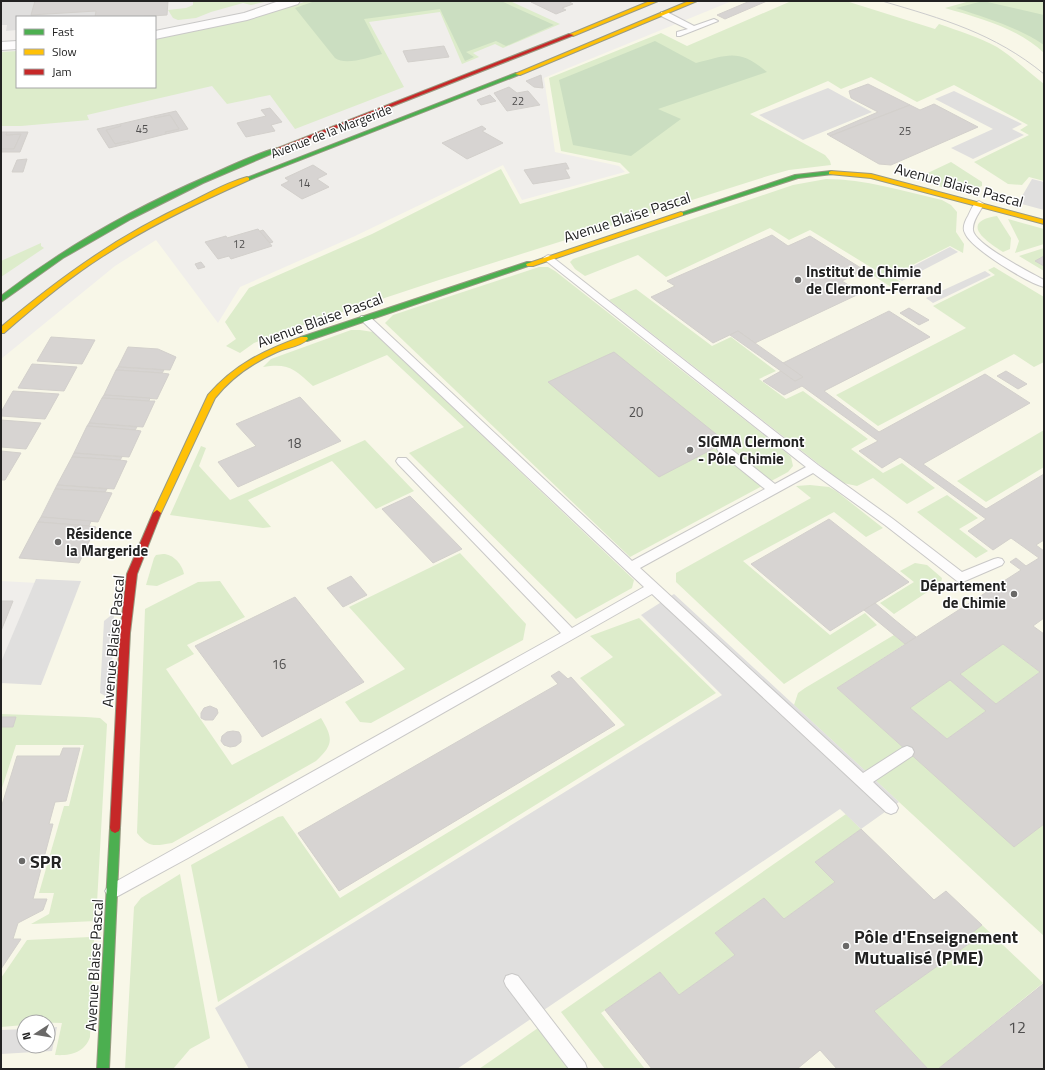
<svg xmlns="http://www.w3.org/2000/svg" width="1045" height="1070" font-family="'Titillium Web',sans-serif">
	<rect width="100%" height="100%" fill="#f0eeeb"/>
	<path fill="#f8f7e8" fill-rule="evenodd" d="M732,1H1044V1069H1V688L38,583L1,581V359L115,266L156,240L218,323L240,287L355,236L503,165L522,200L625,172L619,166L555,152L544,78ZM24,1022H48V1046H24Z"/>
	<g fill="#ddeccb">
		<polygon points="193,1 269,1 251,5 243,3 211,12 196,18 178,20 173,18 168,10 186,8 193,5"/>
		<polygon points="307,1 510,1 560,24 503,48 495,44 473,53 479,57 462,64 440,12 369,22 404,87 295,129 270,95 227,104 212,86 87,115 89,120 21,126 1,126 1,52 17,51 17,87 155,87 155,38 249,20"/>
		<path d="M787,1H846L935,29L939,24C959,31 979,37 997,47C1014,58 1028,72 1044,84V181L1029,177L1022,185L1008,184L974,162L1029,135L1020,130L1028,125L954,85L917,102L871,77L841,89L828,81L750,114L825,155L830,161L831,165L789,170L771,175L439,280L282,332L254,343L240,353L226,346L236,339L225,322L249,288L372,234L501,169L520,204L630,173L620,163L561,151L549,78L661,33L687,46L789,2Z"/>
		<path d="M970,1H1044V53C1018,28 979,18 945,8Z"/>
		<path d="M951,162L982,182V186C960,196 936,185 915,179Z"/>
		<path d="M826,179C865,179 903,191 942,200L951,205L957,212L956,232L964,244L963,253L950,246L891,276L901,282L891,287L871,274L877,271L810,230L789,240L770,228L666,277L638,255L585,276L575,269L570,262L573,259L793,185Z"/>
		<path d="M997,216L1011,238L1010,249L1003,252C987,242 958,222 997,216Z"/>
		<polygon points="1008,219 1044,229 1044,244 1015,253 1019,241"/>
		<polygon points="41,243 41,246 44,248 1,277 1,261"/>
		<polygon points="1044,248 1044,271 1019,256"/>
		<polygon points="539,267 548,267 555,271 782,449 791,457 793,466 788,472 630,557 385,323 393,315"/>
		<polygon points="994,267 1044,297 1044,362 1034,367 1014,354 878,426 836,395 966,328 933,306 995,275 988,270"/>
		<polygon points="636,289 712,346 731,337 776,371 759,379 786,399 803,391 868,439 851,449 883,473 902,463 935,488 907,504 873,478 857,486 843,483 609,300"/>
		<path d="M351,330H360L373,332L634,580L632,588L576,619L409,453L464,427L387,355L313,386C294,369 289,363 263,367L271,359Z"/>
		<polygon points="1044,430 1044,467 986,502 957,481"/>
		<polygon points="365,440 414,491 376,509 332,461 248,500 271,527 263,528 170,515 201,446 206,448 199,466 230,500"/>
		<polygon points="810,485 829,487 836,491 883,528 866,537 834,512 743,561 830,635 865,613 877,625 784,684 676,582 676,573 811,498 796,486"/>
		<polygon points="947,495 978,518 959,529 988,551 976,558 917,512"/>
		<polygon points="460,553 526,624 523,640 371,723 360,722 345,702 405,669 349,607"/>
		<path d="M163,554C173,554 182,564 184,574L157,586L146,585L154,558L156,555Z"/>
		<polygon points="915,563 927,565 942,578 941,583 894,614 880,603 914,582 900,571"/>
		<path d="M220,581L245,617L187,645L194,654L166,669L232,765L321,718C333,738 334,744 316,761L172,843C154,846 149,848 137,833L145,609L198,582Z"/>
		<polygon points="639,618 716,693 218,1002 191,865 278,817 283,816 340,898 625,725 580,678 613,657 590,636"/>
		<polygon points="894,635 905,644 837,688 1014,846 1044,824 1044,936 794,705 798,693 805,688"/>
		<polygon points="1003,644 1040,672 996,704 960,674"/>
		<polygon points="950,680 986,711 947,739 910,708"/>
		<polygon points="1,714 86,717 100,718 107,724 96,921 31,924 49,914 54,893 39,893 64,806 69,806 84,745 16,745 1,791"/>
		<polygon points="846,814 861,829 815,862 835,882 784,919 764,898 715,933 735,955 679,995 660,972 601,1013 645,1069 605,1069 561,1012"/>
		<polygon points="180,874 210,1038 190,1049 173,1069 125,1069 134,907 141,898"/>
		<polygon points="982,925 1043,983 938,1069 928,1069 874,1011 977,938 972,933"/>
		<path d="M90,937L94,940L90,1037C85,1052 71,1056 55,1055L62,1023L24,1022V1025L1,1027V978L27,940Z"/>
		<polygon points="538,1028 570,1069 479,1069"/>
	</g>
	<g fill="#cbdec1">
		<path d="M315,1H501L554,25L506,46L496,41L466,52L474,57L465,61L440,9L364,19L382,54C369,57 346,66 335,58L295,8Z"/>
		<path d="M983,1L1044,15V45C1017,27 987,18 956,8Z"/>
		<path d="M655,41L696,63C728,55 739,48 767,72L658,109L681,119L631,156L573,145L559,80Z"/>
	</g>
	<g fill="#e0dfde">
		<polygon points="1,1 35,1 32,14 96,11 95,17 17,17 17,30 6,31 7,25 1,25"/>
		<polygon points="828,88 872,112 803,140 759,115"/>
		<polygon points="954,91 1022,124 1012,129 1024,135 973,159 951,148 993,129 935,99"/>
		<polygon points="1032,179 1044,182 1044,210 1018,203"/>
		<polygon points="950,247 958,252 902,281 894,276"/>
		<polygon points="985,271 991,275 933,303 926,298"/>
		<polygon points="36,579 81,581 41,685 1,683 1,662"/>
		<polygon points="674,594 899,802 861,829 840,809 457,1069 249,1069 215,1008 722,695 641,615"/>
		<polygon points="114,613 111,699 100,693 104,621"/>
		<polygon points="57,1027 52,1051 1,1054 1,1030 24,1029 24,1046 48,1046 48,1028"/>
	</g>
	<g fill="#d7d4d2" stroke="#d3d0cc" fill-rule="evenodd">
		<polygon points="35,1 168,1 167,15 136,17 95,17 96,11 31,15"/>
		<polygon points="533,1 568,1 573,4 562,8 566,10 556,14 531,2"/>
		<polygon points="750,1 767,1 725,19 717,15"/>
		<polygon points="444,46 449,57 408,62 403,51"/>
		<polygon points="541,75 543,88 534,87 526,81"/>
		<polygon points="868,84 910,105 830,136 827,134 878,112 851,98 849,91"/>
		<polygon points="509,87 517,93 528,91 540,105 507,111 494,93"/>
		<polygon points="490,95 496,101 481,105 477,100"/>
		<polygon points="934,104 978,127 891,165 879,164 830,136 910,105 920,110"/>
		<polygon points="270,108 282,122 271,125 275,131 246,137 237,123 266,116 261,110"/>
		<polygon points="176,111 188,129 166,134 165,132 179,129 170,115 155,118 154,116"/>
		<polygon points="170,115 179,129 165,132 166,134 130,143 129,141 115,144 106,130 121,126 120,124 154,116 155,118"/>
		<polygon points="120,124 121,126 106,130 115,144 129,141 130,143 109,148 97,129"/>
		<polygon points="482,126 486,129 482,131 503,143 467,159 442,143"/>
		<polygon points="1,132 7,132 6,135 21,134 14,149 1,149"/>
		<polygon points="7,132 28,132 20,152 1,152 1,149 14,149 21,134 6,135"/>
		<polygon points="27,159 23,172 12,172 17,160"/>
		<polygon points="566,163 569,169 565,169 570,178 533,184 524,170"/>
		<polygon points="313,165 327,174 317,179 329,187 302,199 281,185 289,181 285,178"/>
		<polygon points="258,229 272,246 231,259 229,256 218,259 205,242 226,236 227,238"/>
		<polygon points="263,230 273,242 270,243 260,231"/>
		<polygon points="772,235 788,246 810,236 864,270 842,281 861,293 755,343 738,331 713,343 651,297 675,286 667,281"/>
		<polygon points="1044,256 1044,266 1035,261"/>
		<polygon points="201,262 205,267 198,269 195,264"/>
		<polygon points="909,308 929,320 919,325 900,313"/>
		<path d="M889,311L930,337L824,391L879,432L985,374L1030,403L923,464L986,509L1044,474V540L1036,545L1044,551V618L1033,626L1044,634V824L1014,847L837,688L1021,570L1010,562L1016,558L1026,566L1039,558L1011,538L993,550L968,531L986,519L900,457L882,468L859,451L878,441L802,386L784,395L763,381L781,371L795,381L803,377L783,363ZM1003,644L1040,672L996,704L960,674ZM950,680L986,711L947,739L910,708Z"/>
		<polygon points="738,331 755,343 803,377 795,381 730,335"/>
		<polygon points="51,337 95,340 82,364 37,361"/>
		<polygon points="128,347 158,349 176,357 170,370 118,367"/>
		<polygon points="614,352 726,442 659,477 548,382"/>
		<polygon points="32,364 77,367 64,391 18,388"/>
		<polygon points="118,367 164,370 162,373 116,370"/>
		<polygon points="116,370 162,373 169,374 157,399 104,395"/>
		<polygon points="1006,371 1027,384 1018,389 997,376"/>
		<polygon points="13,391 59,394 45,419 1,416 1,412"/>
		<polygon points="104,395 150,398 149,401 102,398"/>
		<polygon points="300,397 341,441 238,487 218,462 256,446 236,424"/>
		<polygon points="102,398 149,401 155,401 143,427 89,423"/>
		<polygon points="1,420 41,423 26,449 1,447"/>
		<polygon points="89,423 137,427 135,430 87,426"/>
		<polygon points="87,426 135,430 141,431 129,457 74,453"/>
		<polygon points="1,451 21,453 5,480 1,480"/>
		<polygon points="74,453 122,457 120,460 72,457"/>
		<polygon points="72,457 120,460 127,461 114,489 57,485"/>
		<polygon points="57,485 107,489 105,492 55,489"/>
		<polygon points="55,489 105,492 112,493 98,522 41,517"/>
		<polygon points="410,496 462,549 433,563 382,509"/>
		<polygon points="41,517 91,521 89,526 38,522"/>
		<polygon points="829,519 909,582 830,631 751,564"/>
		<polygon points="38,522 89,526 96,527 79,563 19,558"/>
		<polygon points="351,576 367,595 343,607 327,588"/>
		<polygon points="295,597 364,682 262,737 195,646"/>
		<polygon points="1,601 13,601 1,631"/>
		<polygon points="875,603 895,620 916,637 905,644 864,610"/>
		<polygon points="559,671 568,679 571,677 615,725 339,891 298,833 558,684 551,676"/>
		<polygon points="210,706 217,709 218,713 213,720 205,720 201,718 201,713 204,708"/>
		<polygon points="1,717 16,717 13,727 1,727"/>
		<polygon points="233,731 239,732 241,736 241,742 236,746 230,747 224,745 221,741 222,736 227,732"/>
		<polygon points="63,748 80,748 66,801 55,802 49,824 53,824 33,899 47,899 43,910 18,923 13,939 21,939 1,969 1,808 17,756 60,756"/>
		<polygon points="861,829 934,900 946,891 982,925 972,933 977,938 874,1011 928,1069 837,1069 820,1050 797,1069 652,1069 605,1010 660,972 679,995 735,955 715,933 764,898 784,919 835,882 815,862"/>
		<polygon points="1043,984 1044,985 1044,1069 938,1069"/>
	</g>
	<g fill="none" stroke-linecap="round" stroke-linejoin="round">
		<defs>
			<g id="lane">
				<polygon points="661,12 667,12 694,26 714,19 718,21 680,36 677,36 677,32 688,29 661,16"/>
				<path d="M979,201L984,204C980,212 972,221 973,230C974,244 1031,273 1044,280V287C1028,283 970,248 965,233C962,228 965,221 968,216C971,210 973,203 979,201Z"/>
				<polygon points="548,255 551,256 818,465 893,519 962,572 994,559 998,558 1002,559 1004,562 1002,565 965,581 961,583 957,581 885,525 813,473 640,568 863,773 902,748 907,746 912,748 914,752 912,756 873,782 896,804 898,808 896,812 891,814 886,812 652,594 188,858 118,896 113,898 108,896 105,891 108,886 561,633 398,464 396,461 398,458 406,458 572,628 644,587 361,320 360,318 361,316 369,316 632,561 765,489 719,452 717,449 719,446 727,446 775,484 806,467 545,260 543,258"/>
				<polygon points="512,974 518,976 585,1063 587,1069 569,1069 506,986 504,981 506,976"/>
			</g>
			<g id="street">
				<polygon points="279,1 300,1 298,4 247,20 155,39 155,31 244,13"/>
				<polygon points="17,41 17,49 1,50 1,42"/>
			</g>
			<g id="fast">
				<polygon points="516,73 521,74 249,180 245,180 244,179"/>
				<path d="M276,148L279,150L278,151L203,183L131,219L63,258L1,302V296C65,247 134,208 208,176C230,166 253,155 276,148Z"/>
				<polygon points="831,171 833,172 833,174 798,178 683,215 679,215 678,214 795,175"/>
				<polygon points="527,262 533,262 534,264 307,341 301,341 300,339 301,337"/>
				<polygon points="115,823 119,825 120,828 109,1069 97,1069 110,828 111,825"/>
			</g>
			<g id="slow">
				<polygon points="650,1 658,1 573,36 568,35"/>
				<polygon points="689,1 697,1 520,75 515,74"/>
				<polygon points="831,171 871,174 1044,220 1044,224 871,178 829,174 829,172"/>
				<path d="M247,177L249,178V180C199,202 149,226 103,256C67,279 36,305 4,333H1V327C62,276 119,235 191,202C209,193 228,182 247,177Z"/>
				<polygon points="681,212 683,213 683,215 533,266 527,266 526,264"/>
				<path d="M301,337H307L308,339C301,346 286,348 277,352C252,363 232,377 215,398L161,513L157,516L154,515L153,513L208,395C235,364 263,351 301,337Z"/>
			</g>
			<g id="jam">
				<polygon points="569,34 574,35 278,151 273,150"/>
				<polygon points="157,510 161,513 137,574 130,633 120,828 119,831 115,833 111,831 110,828 120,633 127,574 153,513"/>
			</g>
		</defs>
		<use href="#lane" stroke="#c9c8c7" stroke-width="2"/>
		<use href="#street" stroke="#c9c8c7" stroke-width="2"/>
		<use href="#fast" stroke="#999a82" stroke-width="2"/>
		<use href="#slow" stroke="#999a82" stroke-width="2"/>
		<use href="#jam" stroke="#999a82" stroke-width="2"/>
		<use href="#lane" fill="#fdfcfc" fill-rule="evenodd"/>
		<use href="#street" fill="#fdfcfc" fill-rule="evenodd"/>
		<use href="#fast" fill="#4caf50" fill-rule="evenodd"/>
		<use href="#slow" fill="#ffc107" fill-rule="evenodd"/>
		<use href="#jam" fill="#c62828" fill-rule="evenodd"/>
		<path stroke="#ccc" stroke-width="1" d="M882,1C943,19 994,33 1044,74"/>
	</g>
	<g fill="#6a6968" stroke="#fff" stroke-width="1.5">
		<circle cx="798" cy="280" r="4"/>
		<circle cx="690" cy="450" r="4"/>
		<circle cx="58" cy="542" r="4"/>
		<circle cx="1014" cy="594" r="4"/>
		<circle cx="22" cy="861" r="4"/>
		<circle cx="846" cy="946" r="4"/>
	</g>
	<g text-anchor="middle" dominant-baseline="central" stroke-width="3" stroke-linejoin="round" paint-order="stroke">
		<g font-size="11" fill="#4f4e4e">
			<text x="518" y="101">22</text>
			<text x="142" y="129">45</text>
			<text x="905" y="131">25</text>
			<text x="304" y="183">14</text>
			<text x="239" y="244">12</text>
		</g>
		<g font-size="13" fill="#222" stroke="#fff">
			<text transform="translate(331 131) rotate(-21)">Avenue de la Margeride</text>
		</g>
		<g font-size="13" fill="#4f4e4e">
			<text x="636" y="412">20</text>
			<text x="294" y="443">18</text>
			<text x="279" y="664">16</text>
		</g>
		<g font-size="15" fill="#222" stroke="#fff">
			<text transform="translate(959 185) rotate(15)">Avenue Blaise Pascal</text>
			<text transform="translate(627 217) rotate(-18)">Avenue Blaise Pascal</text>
			<text transform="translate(320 320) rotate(-20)">Avenue Blaise Pascal</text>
			<text transform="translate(113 641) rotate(-85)">Avenue Blaise Pascal</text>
			<text transform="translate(94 965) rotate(-87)">Avenue Blaise Pascal</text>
		</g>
		<g font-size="15" font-weight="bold" fill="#222" stroke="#fff" text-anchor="start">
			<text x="806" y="271">Institut de Chimie<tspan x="806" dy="17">de Clermont-Ferrand</tspan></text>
			<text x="698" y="441">SIGMA Clermont<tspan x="698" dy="17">- Pôle Chimie</tspan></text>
			<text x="66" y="533">Résidence<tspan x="66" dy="17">la Margeride</tspan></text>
			<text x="1006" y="585" text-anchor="end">Département<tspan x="1006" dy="17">de Chimie</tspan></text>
		</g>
		<g font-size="16" fill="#4f4e4e">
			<text x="1017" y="1027">12</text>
		</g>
		<g font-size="18" font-weight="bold" fill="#222" stroke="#fff" text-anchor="start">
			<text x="30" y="861">SPR</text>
			<text x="854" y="936">Pôle d'Enseignement<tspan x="854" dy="21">Mutualisé (PME)</tspan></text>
		</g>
	</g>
	<rect width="1045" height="1070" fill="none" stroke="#222222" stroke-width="4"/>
	<rect x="16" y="16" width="140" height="72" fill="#ffffff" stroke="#a7a7a7"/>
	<rect x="24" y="29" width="20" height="6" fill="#4caf50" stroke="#a7a7a7"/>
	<text x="52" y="36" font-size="12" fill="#222222">Fast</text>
	<rect x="24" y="49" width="20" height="6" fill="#ffc107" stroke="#a7a7a7"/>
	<text x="52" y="56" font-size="12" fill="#222222">Slow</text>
	<rect x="24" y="69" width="20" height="6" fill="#c62828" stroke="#a7a7a7"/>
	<text x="52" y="76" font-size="12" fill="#222222">Jam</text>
	<g transform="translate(36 1034) rotate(258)"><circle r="19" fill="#ffffff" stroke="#a7a7a7"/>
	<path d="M0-3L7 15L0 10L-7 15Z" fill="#6a6968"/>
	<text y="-6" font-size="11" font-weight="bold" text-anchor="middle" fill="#222222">N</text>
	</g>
</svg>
